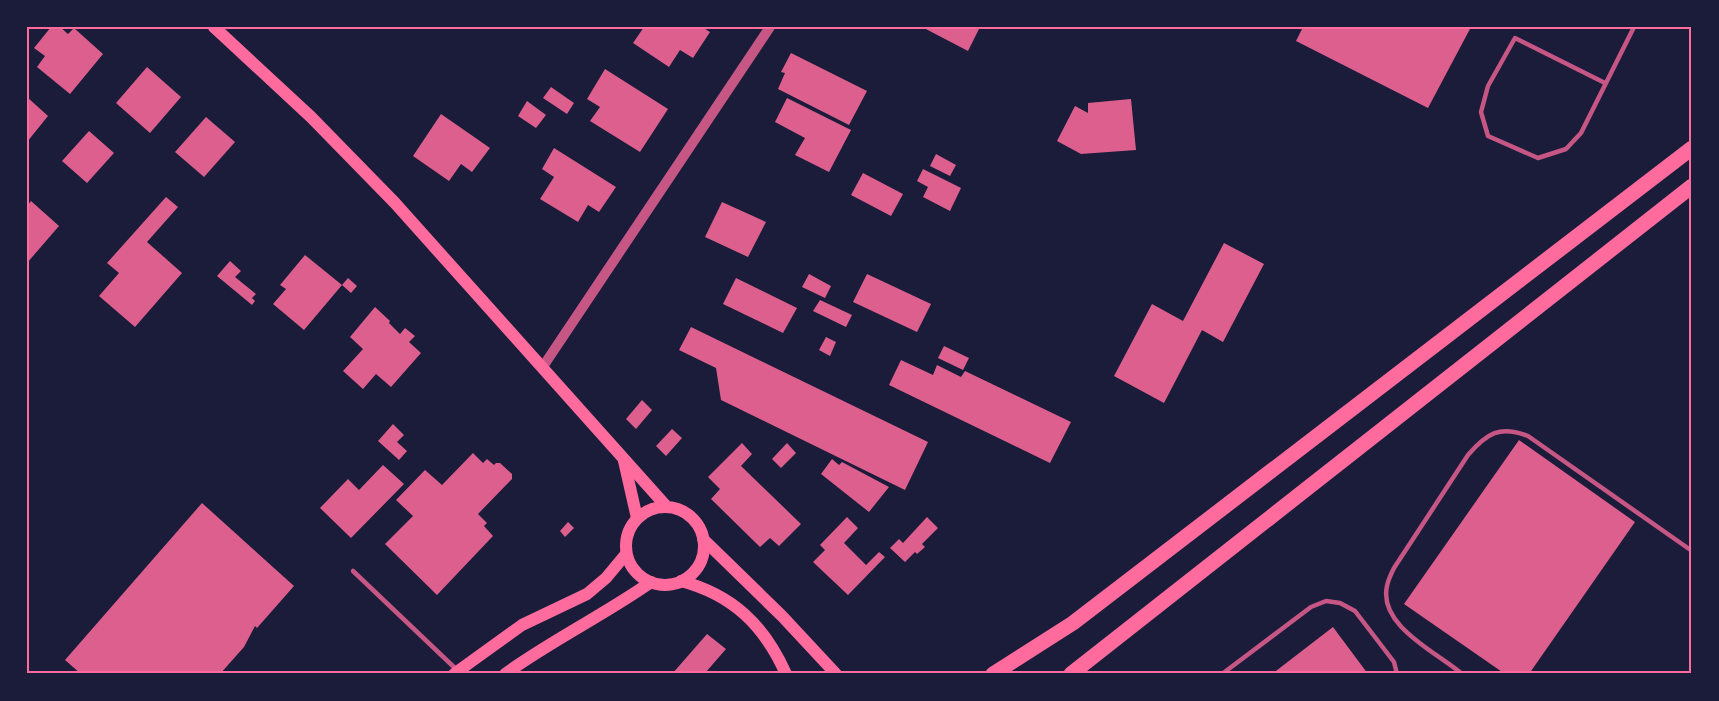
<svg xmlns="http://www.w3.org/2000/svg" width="1719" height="701" font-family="'Sofia Sans Condensed',sans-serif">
	<rect width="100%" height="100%" fill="#1b1b3a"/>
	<g fill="#dd5f8e">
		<polygon points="51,27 60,27 68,34 74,28 103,54 70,94 37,67 45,56 34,48"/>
		<polygon points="644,27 702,27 710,32 693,58 680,50 669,67 633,43"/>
		<polygon points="922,27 980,27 968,51"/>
		<polygon points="1303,27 1471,27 1428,108 1296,41"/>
		<polygon points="791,53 867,91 849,125 778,89 785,73 781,72"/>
		<polygon points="147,67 181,97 150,133 116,103"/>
		<polygon points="605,69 668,109 640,152 590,121 600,107 587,99"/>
		<polygon points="551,87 574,103 567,114 543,98"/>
		<polygon points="27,97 48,116 27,142"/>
		<polygon points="787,98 851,130 829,172 795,155 805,138 775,122"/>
		<polygon points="1131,99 1136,150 1081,154 1057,141 1075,106 1088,113 1088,103"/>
		<polygon points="527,101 546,115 536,128 518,116"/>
		<polygon points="441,114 490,148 472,172 461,164 449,181 413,156"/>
		<polygon points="206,117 235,142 204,177 175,152"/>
		<polygon points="89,131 114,153 87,183 62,161"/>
		<polygon points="554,148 616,187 599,212 588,205 578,222 540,199 554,177 542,169"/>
		<polygon points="936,154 956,165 950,176 930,166"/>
		<polygon points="923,169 961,188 950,211 923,197 928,187 917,181"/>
		<polygon points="863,173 903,194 891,216 851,195"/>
		<polygon points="166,197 178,207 147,242 182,273 135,327 99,296 119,273 107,263"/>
		<polygon points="31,201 59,226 27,263 27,206"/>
		<polygon points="722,202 766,222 748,257 705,237"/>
		<polygon points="1224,243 1264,264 1223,342 1202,330 1164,403 1114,376 1152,304 1183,321"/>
		<polygon points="305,255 342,285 304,330 273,304 286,289 280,285"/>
		<polygon points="230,261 241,271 235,277 256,294 252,298 255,301 252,305 217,276"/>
		<polygon points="809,274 831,286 825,298 802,287"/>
		<polygon points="867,274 931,304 917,332 853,302"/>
		<polygon points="348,278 357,286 351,293 342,285"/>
		<polygon points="736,278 797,308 783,333 723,304"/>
		<polygon points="820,300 852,315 846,327 813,311"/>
		<polygon points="375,307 390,321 389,323 400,334 405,328 415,336 409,342 421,353 391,387 376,374 363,389 343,371 363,349 350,337"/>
		<polygon points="691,327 928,442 905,490 721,400 716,368 679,350"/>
		<polygon points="826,337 836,342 830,356 819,350"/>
		<polygon points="944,346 969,358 963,370 938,358"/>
		<polygon points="901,360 933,375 937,365 961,377 965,371 1071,422 1050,463 889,385"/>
		<polygon points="642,400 652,410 636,429 626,419"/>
		<polygon points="393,424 404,435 397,442 407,451 399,460 378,441"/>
		<polygon points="672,429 682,438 666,456 656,446"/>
		<polygon points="1519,440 1635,522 1529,674 1505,674 1404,604"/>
		<polygon points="742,443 752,454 741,466 801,524 779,546 770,538 760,547 711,499 720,489 708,477"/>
		<polygon points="787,443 796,453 781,468 772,459"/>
		<polygon points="473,453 483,463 487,459 494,465 496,463 500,463 512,474 512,479 478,514 487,523 484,526 493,536 437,595 385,544 413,516 396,500 425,470 442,485"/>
		<polygon points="832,459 839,465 842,462 889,487 869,512 821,474"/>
		<polygon points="383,465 404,484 351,538 320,508 348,479 359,490"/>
		<polygon points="202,503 294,586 257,628 255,626 244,647 220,674 81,674 65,660"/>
		<polygon points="847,517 858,528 844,543 866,565 879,552 885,557 848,595 813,562 825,550 820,545"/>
		<polygon points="927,517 938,528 922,544 925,547 917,554 915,552 905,562 890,548 899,539 903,543"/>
		<polygon points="568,522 574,528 565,537 560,531"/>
		<polygon points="1333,627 1368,674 1272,674"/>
		<polygon points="707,634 726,649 706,672 708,674 672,674"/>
	</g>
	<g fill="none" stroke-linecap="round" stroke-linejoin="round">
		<g stroke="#c65784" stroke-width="4.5">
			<polyline points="1605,83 1515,38 1488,86 1481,112 1488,136 1538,158 1566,149 1581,133 1634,27"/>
			<polyline points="353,571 457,670"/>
			<polyline points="1222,674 1311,607 1326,601 1340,603 1355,611 1394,662 1397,674"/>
			<path d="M1462,674C1438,653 1378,626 1387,586C1388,580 1391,574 1394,568L1468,455C1487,433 1500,425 1528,436L1692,551"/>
		</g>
		<polyline stroke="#c65784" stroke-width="10" points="542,368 770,27"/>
		<g stroke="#ff6b9d" stroke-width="12">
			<polyline points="214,27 311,117 395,203 666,506"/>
			<polyline points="624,461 637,518"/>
			<circle cx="665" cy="546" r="39"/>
			<polyline points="703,539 782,616 836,674"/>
			<path d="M681,581C733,595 764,625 786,674"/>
			<polyline points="454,674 522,625 587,594 606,578 626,554"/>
			<path d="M505,674C552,640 604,615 651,582"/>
		</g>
		<g stroke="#ff6b9d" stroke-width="15">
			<polyline points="993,674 1073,623 1692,148"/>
			<polyline points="1071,674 1692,186"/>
		</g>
	</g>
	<rect width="1719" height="701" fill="none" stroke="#1b1b3a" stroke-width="57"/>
	<rect x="28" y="28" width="1662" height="644" fill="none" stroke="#ff6b9d" stroke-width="2"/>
</svg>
